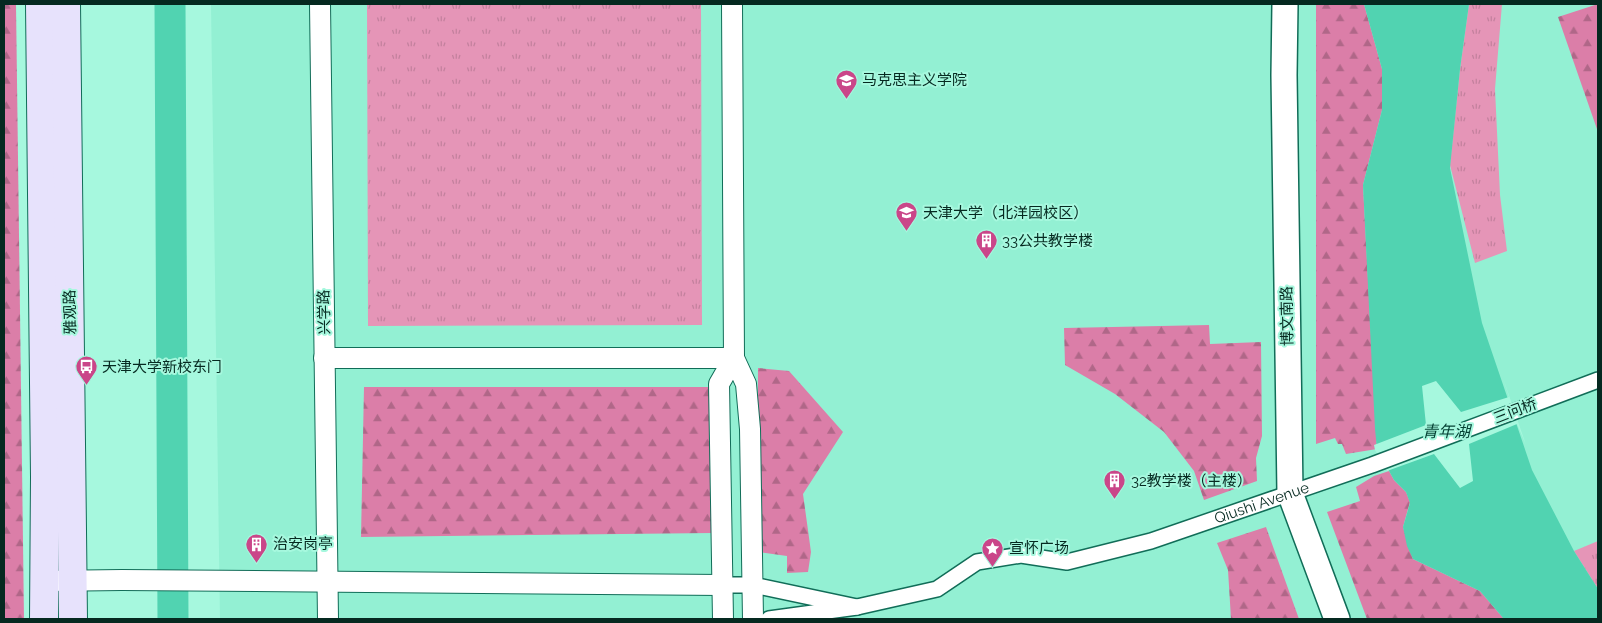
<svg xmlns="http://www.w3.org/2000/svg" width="1602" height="623" font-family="Raleway,'Noto Sans SC',sans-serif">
	<defs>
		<pattern id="grass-tufts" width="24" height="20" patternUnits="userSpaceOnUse" patternTransform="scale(1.25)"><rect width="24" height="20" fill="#e595b7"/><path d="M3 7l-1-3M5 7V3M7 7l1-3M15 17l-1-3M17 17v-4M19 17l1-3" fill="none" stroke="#c3809d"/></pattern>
		<pattern id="forest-firs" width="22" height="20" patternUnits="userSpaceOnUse" patternTransform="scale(1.25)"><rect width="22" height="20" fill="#db7ea8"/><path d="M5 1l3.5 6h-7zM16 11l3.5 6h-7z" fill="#b06788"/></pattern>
	</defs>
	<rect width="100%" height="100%" fill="#a6f8de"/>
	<polygon fill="#93f0d3" points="211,4 1598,4 1598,619 220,619"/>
	<g fill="url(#grass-tufts)">
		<polygon points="367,4 701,4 702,325 368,326"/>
		<polygon points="1469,4 1502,4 1495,89 1500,195 1507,251 1475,263 1450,165 1460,69"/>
		<polygon points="1598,541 1598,589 1574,551"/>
	</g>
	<g fill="url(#forest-firs)">
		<polygon points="4,4 16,4 24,619 4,619"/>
		<polygon points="1316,4 1364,4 1382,69 1382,110 1363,185 1377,449 1346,454 1342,444 1338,444 1335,438 1316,444"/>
		<polygon points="1598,4 1598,132 1558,17"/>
		<polygon points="1209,325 1210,344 1261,342 1262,436 1256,458 1257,481 1204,500 1194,471 1164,432 1115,394 1065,365 1064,328"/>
		<polygon points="758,368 789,371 843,432 803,494 811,552 808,572 787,573 787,556 759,552 757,519"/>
		<polygon points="364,387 712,387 713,533 361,537"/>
		<polygon points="1389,471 1394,480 1406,492 1410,502 1403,527 1413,559 1480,591 1504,619 1367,619 1327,512 1360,501 1356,487 1374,476"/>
		<polygon points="1266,527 1299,619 1231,619 1228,570 1217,543"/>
	</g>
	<polygon fill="#51d3b1" points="1364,4 1469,4 1460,69 1450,168 1482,323 1532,470 1574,551 1598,589 1598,619 1504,619 1480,591 1413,559 1407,546 1403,527 1410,503 1406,492 1394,480 1377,449 1375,429 1363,185 1382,110 1382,69"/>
	<polygon fill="#a6f8de" points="1503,378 1526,445 1517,424 1469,444 1473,481 1460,488 1434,454 1387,471 1375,450 1374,445 1426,425 1422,386 1436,381 1461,412 1509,397"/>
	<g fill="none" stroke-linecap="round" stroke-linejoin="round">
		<polyline stroke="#51d3b1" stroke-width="31" points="170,4 173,619"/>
		<defs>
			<g id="pedestrian">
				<polyline points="723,585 753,585 857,607 769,619"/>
				<path id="s1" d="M857,607L937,589L977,562L1021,555L1067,562L1151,541L1372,465L1598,380"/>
			</g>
			<g id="minor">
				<polyline points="320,4 328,619"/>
				<polyline points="732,4 734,358 746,384 750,429 753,619"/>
				<polyline points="324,358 734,358"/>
				<polyline points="44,581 122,580 723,585"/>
				<polyline points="723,619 719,384 734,358"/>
			</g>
			<polyline id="tertiary" points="1285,4 1284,75 1290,493 1337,619"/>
			<g id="secondary">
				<polyline points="40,4 45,477 44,619"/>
				<polyline points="66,4 73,619"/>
			</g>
		</defs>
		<use href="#pedestrian" stroke="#116d58" stroke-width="18"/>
		<use href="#minor" stroke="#116d58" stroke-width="22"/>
		<use href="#tertiary" stroke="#116d58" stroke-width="28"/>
		<use href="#secondary" stroke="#116d58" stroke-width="30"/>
		<use href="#pedestrian" stroke="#fff" stroke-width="15"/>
		<use href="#minor" stroke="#fff" stroke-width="20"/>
		<use href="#tertiary" stroke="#fff" stroke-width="25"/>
		<use href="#secondary" stroke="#e7e2fc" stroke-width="28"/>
	</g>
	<defs>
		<symbol id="university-pin" viewBox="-11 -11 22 30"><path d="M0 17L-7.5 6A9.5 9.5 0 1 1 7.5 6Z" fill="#ca4689" stroke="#a6f8de"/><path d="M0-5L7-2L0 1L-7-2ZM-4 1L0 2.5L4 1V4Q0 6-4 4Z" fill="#fff"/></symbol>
		<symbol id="building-pin" viewBox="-11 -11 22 30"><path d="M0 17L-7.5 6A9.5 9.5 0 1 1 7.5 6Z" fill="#ca4689" stroke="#a6f8de"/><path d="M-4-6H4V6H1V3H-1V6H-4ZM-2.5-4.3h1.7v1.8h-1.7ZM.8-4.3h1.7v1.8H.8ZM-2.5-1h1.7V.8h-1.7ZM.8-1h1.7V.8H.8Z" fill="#fff"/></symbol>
		<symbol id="bus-pin" viewBox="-11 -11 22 30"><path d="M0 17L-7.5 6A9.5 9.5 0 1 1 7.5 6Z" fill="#ca4689" stroke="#a6f8de"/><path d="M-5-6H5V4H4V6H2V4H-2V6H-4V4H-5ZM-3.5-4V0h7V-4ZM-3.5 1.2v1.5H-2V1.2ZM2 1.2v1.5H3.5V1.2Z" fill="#fff"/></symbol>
		<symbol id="sight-pin" viewBox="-11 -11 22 30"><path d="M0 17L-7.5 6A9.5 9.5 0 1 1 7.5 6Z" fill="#ca4689" stroke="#a6f8de"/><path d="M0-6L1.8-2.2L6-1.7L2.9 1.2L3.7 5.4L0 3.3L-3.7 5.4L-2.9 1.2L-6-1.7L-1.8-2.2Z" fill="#fff"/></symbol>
	</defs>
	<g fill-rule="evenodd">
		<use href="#university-pin" x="834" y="68" width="25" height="34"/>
		<use href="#university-pin" x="894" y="200" width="25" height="34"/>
		<use href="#building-pin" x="974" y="228" width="25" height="34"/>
		<use href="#bus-pin" x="74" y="354" width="25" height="34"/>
		<use href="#building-pin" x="1102" y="468" width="25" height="34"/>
		<use href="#building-pin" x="244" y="532" width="25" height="34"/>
		<use href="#sight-pin" x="980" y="536" width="25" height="34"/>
	</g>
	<g text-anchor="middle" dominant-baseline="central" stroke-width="4" stroke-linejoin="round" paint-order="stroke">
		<g font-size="15" fill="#052920" stroke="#a6f8de" text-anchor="start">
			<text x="862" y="80">马克思主义学院</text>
			<text x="923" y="213">天津大学（北洋园校区）</text>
			<text x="1002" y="241">33公共教学楼</text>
			<text x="102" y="367">天津大学新校东门</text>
			<text x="1131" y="481">32教学楼（主楼）</text>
			<text x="273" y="544">治安岗亭</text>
			<text x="1009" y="548">宣怀广场</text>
		</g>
		<g font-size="15" fill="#052920" stroke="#a6f8de">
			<text transform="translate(70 312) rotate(-91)">雅观路</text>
			<text transform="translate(324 312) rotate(-91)">兴学路</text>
			<text transform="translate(1287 316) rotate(-91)">博文南路</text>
			<text transform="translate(1515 411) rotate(-21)">三问桥</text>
			<text stroke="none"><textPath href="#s1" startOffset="425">Qiushi Avenue</textPath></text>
		</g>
		<g font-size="16" font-style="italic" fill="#044033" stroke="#a6f8de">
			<text x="1446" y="431">青年湖</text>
		</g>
	</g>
	<rect width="1602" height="623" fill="none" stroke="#052920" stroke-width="10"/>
</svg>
